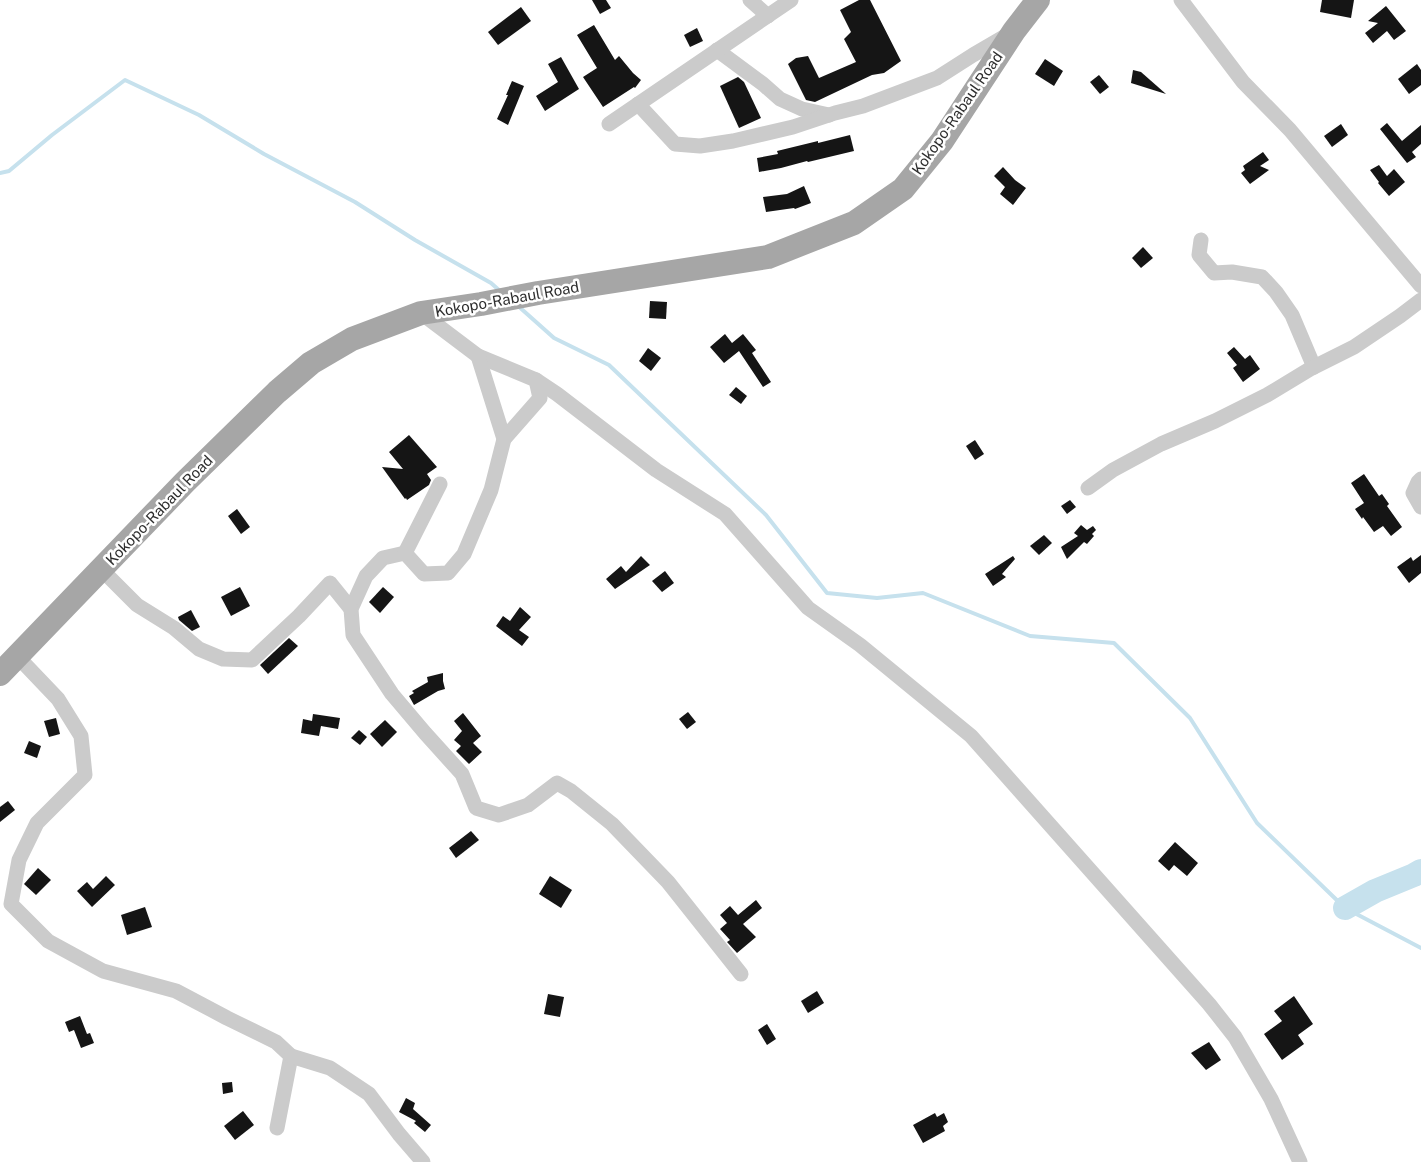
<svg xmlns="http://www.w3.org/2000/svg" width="1421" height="1162" font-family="'Public Sans',sans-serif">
	<rect width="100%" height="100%" fill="#fff"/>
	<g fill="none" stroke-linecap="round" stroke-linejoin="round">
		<g stroke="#c6e1ed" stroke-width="4">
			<polyline points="0,173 9,171 52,135 125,80 199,115 264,154 355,202 415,240 491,283 500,291"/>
			<polyline points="517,305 554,338 609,365 766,515 827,593 877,598 923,593 1030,636 1114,643 1190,718 1257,823 1345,908 1421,948"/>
		</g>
		<polyline stroke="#c6e1ed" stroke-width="24" points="1345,908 1375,891 1414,875 1421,871"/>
	</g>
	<g fill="#151515">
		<polygon points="592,0 606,0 611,8 600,14"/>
		<polygon points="859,0 870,0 901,61 884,73 872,75 815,102 806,100 788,64 796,58 808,56 819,78 856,62 844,39 851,32 840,10"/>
		<polygon points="1322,0 1354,0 1351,18 1320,12"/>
		<polygon points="1386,6 1406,31 1394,40 1387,31 1373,43 1365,33 1378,23 1368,21"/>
		<polygon points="521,7 531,21 498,45 488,32"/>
		<polygon points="594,25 615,60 619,56 633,73 641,80 635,88 634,87 603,107 583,77 597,68 577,35"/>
		<polygon points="697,28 703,41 690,47 684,35"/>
		<polygon points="561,57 579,89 545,111 536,96 558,82 548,64"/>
		<polygon points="1045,59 1063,71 1054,86 1035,74"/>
		<polygon points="1417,64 1421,70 1421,85 1409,94 1398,79"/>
		<polygon points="1133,70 1141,72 1166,94 1131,83"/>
		<polygon points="1099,75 1109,87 1100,94 1090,82"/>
		<polygon points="738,77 744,82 761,118 739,128 720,86"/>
		<polygon points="512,81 524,86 508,125 497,119 508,95 506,95"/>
		<polygon points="1387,123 1402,141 1421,125 1421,144 1412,152 1416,157 1407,163 1380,129"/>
		<polygon points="1341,124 1348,135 1332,147 1324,136"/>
		<polygon points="850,135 854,151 808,162 807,161 781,168 759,172 757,158 778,154 777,151 818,141 818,143"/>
		<polygon points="1263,152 1269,160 1260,166 1269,170 1250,184 1241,173 1245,170 1243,166"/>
		<polygon points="1379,165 1387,176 1394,169 1405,182 1389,196 1378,183 1379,182 1370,170"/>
		<polygon points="1003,167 1015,180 1026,188 1013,205 1000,194 1005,187 994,176"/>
		<polygon points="804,186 811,203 795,209 794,208 766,212 763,197 787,194"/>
		<polygon points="1143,247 1153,258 1141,268 1132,258"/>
		<polygon points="650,301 667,302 666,319 649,318"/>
		<polygon points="725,334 732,343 743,334 756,350 752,353 771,382 763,387 739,351 724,363 710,347"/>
		<polygon points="1234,347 1245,359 1250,355 1260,369 1243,382 1233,368 1237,365 1227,353"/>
		<polygon points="648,348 661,358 651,371 639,361"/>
		<polygon points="736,387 747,396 741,404 729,395"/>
		<polygon points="409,435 437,467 427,474 431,480 429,485 407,500 406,498 405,499 382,467 403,469 389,452"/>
		<polygon points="975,440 984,454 975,460 966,446"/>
		<polygon points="1364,474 1379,496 1382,494 1389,504 1387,506 1402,527 1391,536 1383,526 1374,532 1363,517 1362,519 1355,509 1364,503 1351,483"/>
		<polygon points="1070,500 1076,507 1067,514 1061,506"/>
		<polygon points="237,509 250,527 241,534 228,516"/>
		<polygon points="1081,525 1087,530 1093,526 1096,530 1092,534 1094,536 1087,544 1084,542 1067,559 1061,547 1078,536 1074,533"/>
		<polygon points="1044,535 1052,543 1039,555 1030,546"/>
		<polygon points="1421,555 1421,573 1409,583 1397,567 1411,557 1413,561"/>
		<polygon points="641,556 650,565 615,589 606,579 621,566 626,572"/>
		<polygon points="1013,556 1015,559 1002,574 1006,577 993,586 985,574"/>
		<polygon points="665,571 674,583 662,592 652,581"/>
		<polygon points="240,587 250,606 231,616 221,597"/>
		<polygon points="383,587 394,597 380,613 369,602"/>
		<polygon points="520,607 531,617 519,630 529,637 522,646 496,626 503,616 510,621"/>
		<polygon points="191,610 200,627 192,631 179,620 178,617"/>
		<polygon points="289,638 298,646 268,674 260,665"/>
		<polygon points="443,673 443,681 445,689 438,691 414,705 409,696 414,693 412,691 428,682 427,677"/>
		<polygon points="688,712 696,722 687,729 679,719"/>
		<polygon points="463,713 481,736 473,743 482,752 469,764 456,751 461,746 454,740 462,731 454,721"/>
		<polygon points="313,714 340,718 338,729 321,726 319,736 301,733 303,719 312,721"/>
		<polygon points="56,718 60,734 49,737 44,721"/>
		<polygon points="385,720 397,732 382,747 370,734"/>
		<polygon points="359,730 367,737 360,745 351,738"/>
		<polygon points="29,741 41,746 37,758 24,753"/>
		<polygon points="8,801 15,810 0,822 0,807"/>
		<polygon points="471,831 479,840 456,858 449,848"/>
		<polygon points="1175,842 1198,863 1187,876 1174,865 1169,871 1158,861"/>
		<polygon points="38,868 51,880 36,895 24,884"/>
		<polygon points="106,876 115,885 92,907 77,891 87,882 93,889"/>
		<polygon points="550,876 572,890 561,908 539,894"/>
		<polygon points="756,900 762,908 743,924 756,937 737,953 727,942 730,940 720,929 727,923 720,915 730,906 738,915"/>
		<polygon points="145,907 152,927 127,935 121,915"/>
		<polygon points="817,991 824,1003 808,1013 801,1001"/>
		<polygon points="548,994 564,997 560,1017 544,1014"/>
		<polygon points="1294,996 1313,1024 1298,1035 1304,1044 1282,1060 1264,1034 1282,1021 1274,1011"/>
		<polygon points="80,1016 87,1034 90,1033 94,1043 81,1048 74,1030 69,1032 65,1022"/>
		<polygon points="767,1024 776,1039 767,1045 758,1030"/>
		<polygon points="1209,1042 1221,1060 1206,1070 1191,1053"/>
		<polygon points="232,1082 233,1092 223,1094 222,1083"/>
		<polygon points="406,1098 415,1103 413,1109 431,1125 425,1132 414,1123 416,1121 399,1112"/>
		<polygon points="243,1111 254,1125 235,1140 224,1126"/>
		<polygon points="935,1113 937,1117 944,1113 948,1122 943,1126 945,1131 923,1143 913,1125"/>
	</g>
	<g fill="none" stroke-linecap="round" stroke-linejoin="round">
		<g stroke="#cbcbcb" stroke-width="15">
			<polyline points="750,0 768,16"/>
			<polyline points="1181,0 1243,82 1290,130 1421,286"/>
			<polyline points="717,50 763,84 780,99 802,109 829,115"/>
			<polyline points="638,104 675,144 700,146 733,141 793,127 835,113 863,106 937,78 973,55 1009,34"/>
			<polyline points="609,124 791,0"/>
			<polyline points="1201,240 1199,255 1214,273 1232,272 1262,277 1276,292 1292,315 1314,367"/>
			<polyline points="421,313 478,356 536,380 540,398 504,439 491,490 464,554 448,573 424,574 405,553 383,558 366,576 351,609 353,635 392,694 425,733 462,774 476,808 499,815 528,805 557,783 571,791 612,824 668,882 741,974"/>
			<polyline points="478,356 504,439"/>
			<polyline points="536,380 557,394 656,470 725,514 808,608 860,645 971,736 1209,1004 1235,1037 1271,1099 1300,1162"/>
			<polyline points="1421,479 1418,482 1413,493 1421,507"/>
			<polyline points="1088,488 1113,470 1161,444 1215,421 1267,395 1310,369 1354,347 1400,316 1421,300"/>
			<polyline points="405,553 440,484"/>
			<polyline points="101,569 137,605 174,628 199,649 223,659 252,660 299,616 330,583 351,609"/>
			<polyline points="17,656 58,699 81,736 85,775 37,823 19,860 11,904 48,941 103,971 176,991 227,1018 276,1042 291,1056 277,1128"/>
			<polyline points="291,1056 330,1068 369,1094 399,1134 423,1162"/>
		</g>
		<polyline stroke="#a6a6a6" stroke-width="24" points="0,674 185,482 277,392 311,363 352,339 421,313 481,304 538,293 768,257 854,223 903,189 942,141 1014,31 1038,0"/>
	</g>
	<g text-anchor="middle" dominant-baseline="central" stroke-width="5" stroke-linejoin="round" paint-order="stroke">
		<g font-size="15" fill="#2e2e2e" stroke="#fff">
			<text transform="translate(957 113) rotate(-55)">Kokopo-Rabaul Road</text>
			<text transform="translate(507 299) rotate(-10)">Kokopo-Rabaul Road</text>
			<text transform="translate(159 510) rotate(-46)">Kokopo-Rabaul Road</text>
		</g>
	</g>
</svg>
